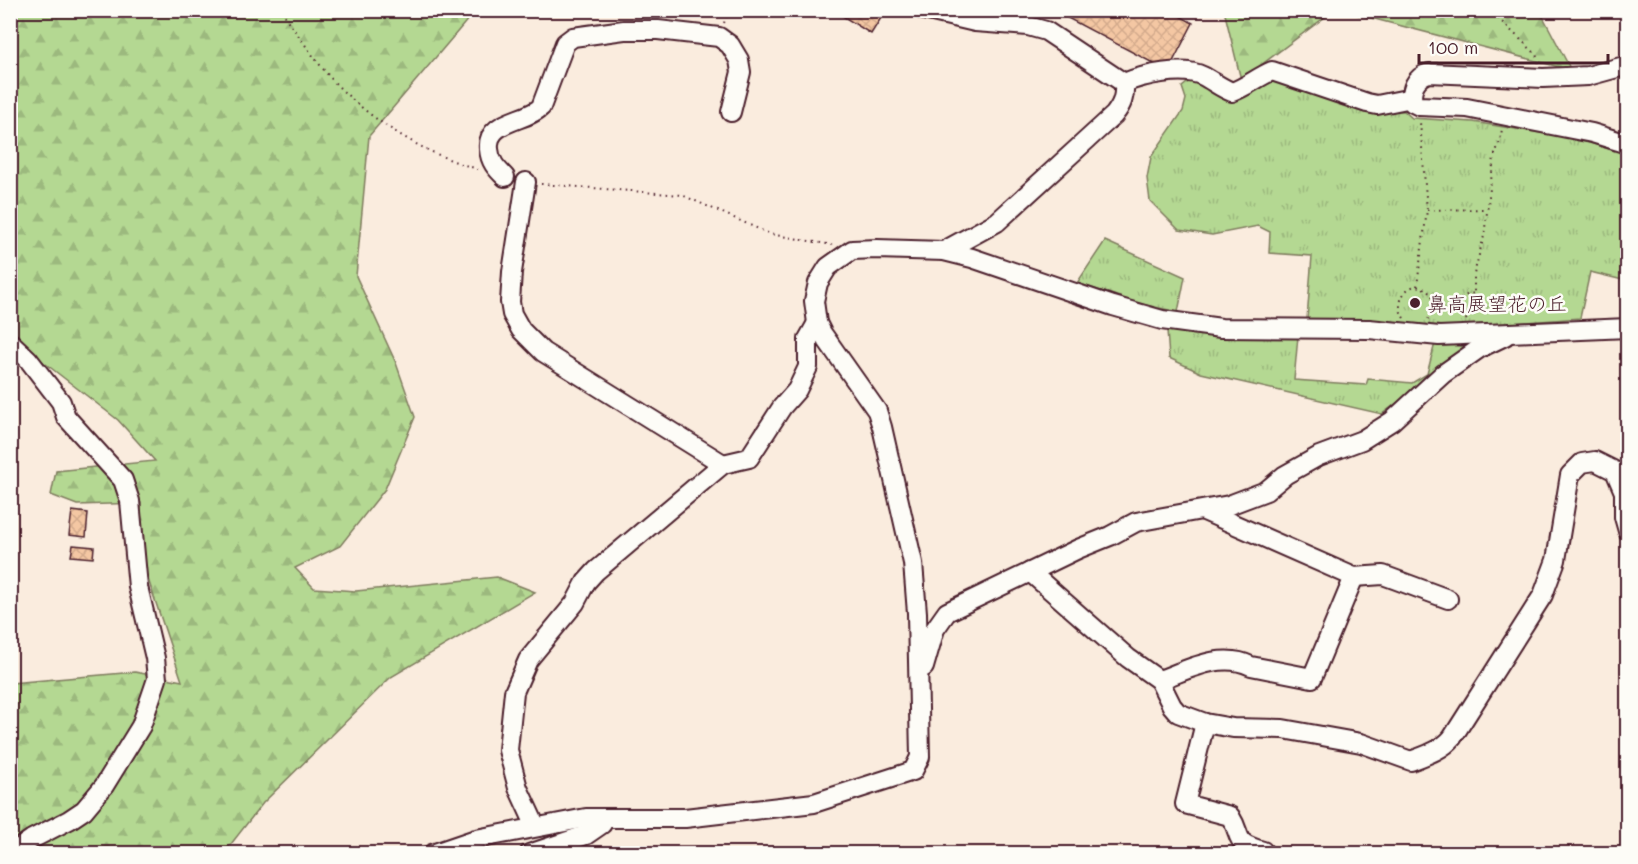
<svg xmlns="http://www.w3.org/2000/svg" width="1638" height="864" font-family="Mali,'Klee One',sans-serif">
	<defs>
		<pattern id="grass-tufts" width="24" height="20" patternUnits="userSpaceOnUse" patternTransform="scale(1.5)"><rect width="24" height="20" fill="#b4d892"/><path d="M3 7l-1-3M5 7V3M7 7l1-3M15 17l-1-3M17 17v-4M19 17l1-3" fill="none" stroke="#9cb97e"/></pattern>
		<pattern id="forest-firs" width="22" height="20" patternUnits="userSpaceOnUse" patternTransform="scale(1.5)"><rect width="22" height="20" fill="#b4d892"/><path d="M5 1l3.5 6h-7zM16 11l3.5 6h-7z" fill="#9cb97e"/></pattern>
		<pattern id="building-cross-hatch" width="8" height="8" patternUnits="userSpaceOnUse" patternTransform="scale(1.5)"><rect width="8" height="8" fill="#f4c7a3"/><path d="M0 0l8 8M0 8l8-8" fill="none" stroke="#d3aa8c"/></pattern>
	</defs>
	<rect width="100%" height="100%" fill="#faecde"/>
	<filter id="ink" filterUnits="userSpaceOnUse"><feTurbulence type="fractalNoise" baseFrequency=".0167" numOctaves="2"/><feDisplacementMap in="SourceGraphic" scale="12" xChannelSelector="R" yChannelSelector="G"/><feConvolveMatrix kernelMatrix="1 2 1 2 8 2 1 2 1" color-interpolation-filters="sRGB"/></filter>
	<g filter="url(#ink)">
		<g fill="url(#grass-tufts)" stroke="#7f7c5e" stroke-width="1.5">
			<polygon points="1191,80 1224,97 1273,80 1361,109 1404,111 1412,118 1473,122 1578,139 1627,155 1627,281 1590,272 1580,318 1450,328 1307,319 1312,256 1269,253 1270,232 1258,226 1212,235 1179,230 1150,201 1147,178 1151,157 1183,111 1186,99 1182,87"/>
			<polygon points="1105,241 1185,277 1178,312 1141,304 1077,283"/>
			<polygon points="1167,330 1217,337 1298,336 1294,380 1366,385 1368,379 1412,383 1427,374 1435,343 1468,347 1425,382 1382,414 1201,373 1169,358"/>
		</g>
		<g fill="url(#forest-firs)" stroke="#7f7c5e" stroke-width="1.5">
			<polygon points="1224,10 1333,11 1241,80"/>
			<polygon points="10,11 475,11 369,136 356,276 396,363 415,417 385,489 340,546 295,568 314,588 356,591 497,577 535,592 391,677 263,803 224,853 11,853 11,683 135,672 182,681 142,561 141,503 77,505 51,495 56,471 155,461 118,420 11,337"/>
			<polygon points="1344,11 1540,11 1571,70"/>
		</g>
		<g fill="url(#building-cross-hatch)" stroke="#4a1f2b" stroke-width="1.5">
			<polygon points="844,10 886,10 871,34 841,15"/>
			<polygon points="979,10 1003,10 1003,15 979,14"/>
			<polygon points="1062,10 1169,10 1193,23 1168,71 1060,14"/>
			<polygon points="72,511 88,513 86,537 69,535"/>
			<polygon points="73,545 94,547 93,558 71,556"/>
		</g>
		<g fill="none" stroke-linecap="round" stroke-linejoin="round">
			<defs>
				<g id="minor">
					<path d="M924,10L975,22L1028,26L1046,31L1124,83C1125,97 1122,105 1114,115L997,222L944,251"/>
					<path d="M1628,65L1588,76L1543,78L1429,73C1415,77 1410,90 1413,103L1419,106L1467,108L1592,133L1628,144"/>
					<path d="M1124,83C1143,75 1183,66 1203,76C1213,81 1221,88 1232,92C1246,87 1258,77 1272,71L1367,103L1377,105L1412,98"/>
					<path d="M505,177C496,168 490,162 489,149C486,120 526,122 541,107L565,43L573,37L624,30H658L719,37L730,45L739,60L741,72L731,112"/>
					<polyline points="526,182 512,272 510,302 512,314 521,330 543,352 723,464"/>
					<polyline points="10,342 28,359 61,402 66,417 123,480 130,501 138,587 155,658 157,679 141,726 104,786 84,810 69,820 32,839 11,854"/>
					<polyline points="1204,511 1354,577 1383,575 1448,599"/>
					<path d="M1030,572L1128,658L1159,680L1172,706L1178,713L1205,723L1233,728L1283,729L1361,743L1411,761C1426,755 1442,750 1452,738L1543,595L1556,560L1570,475L1582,463L1595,461L1615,471L1624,492V517L1628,531"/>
					<polyline points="924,667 935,629 947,612 1078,549 1110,536 1136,522 1229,505 1266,491 1285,475 1319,456 1362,440 1392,421 1443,374 1480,348 1505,336"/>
					<path d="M1159,680C1188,670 1221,651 1251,666L1312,678L1354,577"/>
					<path d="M1205,723L1185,804L1230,816C1244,838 1231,842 1263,851"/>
					<polyline points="536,827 518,788 508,750 514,692 528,660 575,603 586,582 596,571 723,464 749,458 782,407 797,390 808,367 808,339 817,323"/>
					<polyline points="432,854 476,839 586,818 685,818 814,803 913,771 920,757 917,613 913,563 882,427 877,411 822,333 817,323 814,301 818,283 828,267 852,250 877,249 944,251 972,258 1113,306 1162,320 1221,328 1369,329 1439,336 1628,328"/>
					<polyline points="529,854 586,835 602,824 604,818"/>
				</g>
			</defs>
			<use href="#minor" stroke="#4a1f2b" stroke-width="22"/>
			<g stroke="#4a1f2b" stroke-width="2" stroke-dasharray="1.5 4.5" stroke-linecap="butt">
				<path d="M282,10L289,23C306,45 322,71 343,91C381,127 428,155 478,169"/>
				<polyline points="1489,10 1536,54 1539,64"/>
				<polyline points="724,23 729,10"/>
				<polyline points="541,184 682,195 770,234 832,245"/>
				<polyline points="1427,210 1487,209"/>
				<polyline points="1417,286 1427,210 1420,122"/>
				<polyline points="1435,304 1451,308 1464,296 1474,293"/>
				<path d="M1404,318C1400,312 1399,307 1401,300C1411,269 1449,298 1428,319"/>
				<polyline points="1466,320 1474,293 1474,274 1484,236 1494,157 1500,141 1502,129"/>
			</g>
			<use href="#minor" stroke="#fdfcf7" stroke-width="18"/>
		</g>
	</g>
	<circle fill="#4a1f2b" stroke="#fdfcf7" stroke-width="2" cx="1415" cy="303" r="6"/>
	<g text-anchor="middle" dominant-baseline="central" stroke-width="5" stroke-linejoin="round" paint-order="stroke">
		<g font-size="20" fill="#4a1f2b" stroke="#fdfcf7" text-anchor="start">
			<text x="1427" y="303">鼻高展望花の丘</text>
		</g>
	</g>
	<rect width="1638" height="864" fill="none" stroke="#fdfcf7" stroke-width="36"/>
	<rect x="18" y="18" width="1602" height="828" fill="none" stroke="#4a1f2b" stroke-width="2" filter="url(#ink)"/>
	<path d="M1419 54v9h189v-9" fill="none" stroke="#4a1f2b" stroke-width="3"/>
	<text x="1428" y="54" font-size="18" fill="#4a1f2b" stroke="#fdfcf7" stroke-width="4.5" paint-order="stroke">100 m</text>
</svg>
